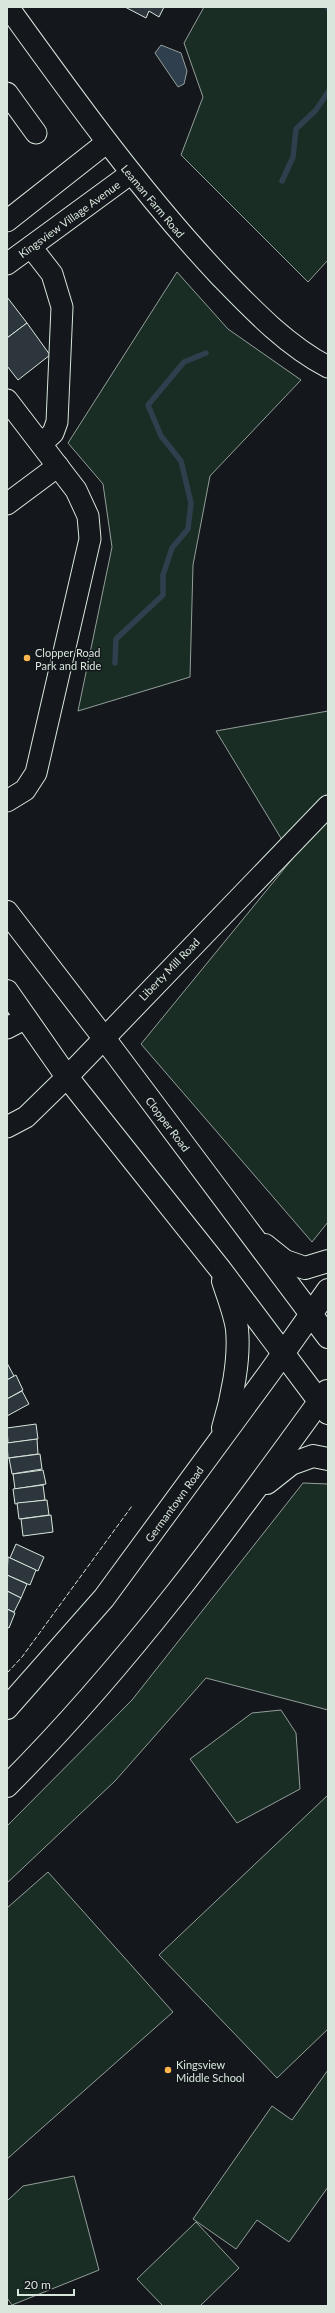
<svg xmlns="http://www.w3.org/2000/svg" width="335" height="2313" font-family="Lato,sans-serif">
	<rect width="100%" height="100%" fill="#14181c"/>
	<g fill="#1a2d24" stroke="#939e99">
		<polygon points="204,7 328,7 328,260 308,282 181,155 203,97 184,43"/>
		<polygon points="177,272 228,329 301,380 210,476 193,565 190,677 78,711 112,547 103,484 68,443"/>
		<polygon points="328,711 328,1222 312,1242 141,1044 293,858 216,731"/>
		<polygon points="303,1483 328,1484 328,1710 206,1678 115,1781 7,1883 7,1826 132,1700"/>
		<polygon points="281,1710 296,1733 300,1789 237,1823 190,1759 252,1713"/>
		<polygon points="328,1795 328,2029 277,2078 159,1955"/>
		<polygon points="48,1872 173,2012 7,2159 7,1908"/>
		<polygon points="328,2070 328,2187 289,2242 257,2220 236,2249 193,2219 272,2106 292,2120"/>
		<polygon points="74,2176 99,2270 12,2305 7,2298 7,2201 23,2186"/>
		<polygon points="196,2222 239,2268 200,2306 163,2306 137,2279"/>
	</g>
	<polygon fill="#2f3f4d" stroke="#939e99" points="161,45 181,53 187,71 184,84 178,87 155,53"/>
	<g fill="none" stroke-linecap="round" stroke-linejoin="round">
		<g stroke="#2f3f4d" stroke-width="5.5">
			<polyline points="327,7 328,8"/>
			<polyline points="282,181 293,157 296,129 316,110 328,92"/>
			<polyline points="115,663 116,639 163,595 163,575 172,548 188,529 191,503 181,461 161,436 148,405 184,362 206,353"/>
		</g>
	</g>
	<g fill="#2c363c" stroke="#d8e6dc">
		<polygon points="125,7 164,7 159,17 149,11 146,18"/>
		<polygon points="7,297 27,323 7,338"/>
		<polygon points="27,323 50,355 18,380 7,366 7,338"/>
		<polygon points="7,1363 14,1376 7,1380"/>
		<polygon points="16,1375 23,1390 7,1399 7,1380"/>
		<polygon points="22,1391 29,1404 7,1416 7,1399"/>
		<polygon points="36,1424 38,1439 8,1443 7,1428"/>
		<polygon points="37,1439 38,1454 8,1458 7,1443"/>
		<polygon points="40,1454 42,1469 12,1474 9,1458"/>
		<polygon points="43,1470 46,1484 15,1489 13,1474"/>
		<polygon points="43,1485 45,1500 15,1504 13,1489"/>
		<polygon points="47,1500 49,1515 19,1519 17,1503"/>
		<polygon points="51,1515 53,1532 23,1536 21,1519"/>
		<polygon points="16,1544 44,1557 38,1571 10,1558"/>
		<polygon points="8,1557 36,1570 30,1585 7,1575"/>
		<polygon points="7,1575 27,1584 21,1598 7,1591"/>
		<polygon points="7,1591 21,1598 14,1612 7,1609"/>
		<polygon points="7,1609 15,1613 9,1628 7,1627"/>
	</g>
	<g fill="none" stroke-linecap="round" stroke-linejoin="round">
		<defs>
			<g id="minor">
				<path d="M8,7C75,100 141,192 220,276C252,309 286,345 328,367"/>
				<polyline points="7,93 36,133"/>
				<polyline points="7,221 106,143"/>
				<polyline points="31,247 52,274 62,307 57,422 53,433 41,444"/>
				<polyline points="7,264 130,174"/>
				<polyline points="7,400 76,490 88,516 90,539 36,773 25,790 7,801"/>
				<polyline points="7,504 58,466"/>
				<polyline points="7,1028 26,1018"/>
				<polyline points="7,1127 26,1117 67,1077 328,806"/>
			</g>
			<g id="major">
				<polyline points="7,912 104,1038 328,1337"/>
				<polyline points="7,991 67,1077 220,1269 328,1413"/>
				<polyline points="265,1245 285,1261 305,1268 328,1261"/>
				<path d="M223,1428C232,1399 240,1359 237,1329C235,1314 228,1297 223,1281"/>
				<polyline points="267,1483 291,1464 313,1456 328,1459"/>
				<polyline points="7,1708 104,1598 270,1372 328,1290"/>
				<path d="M7,1786C127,1666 228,1528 327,1391"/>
			</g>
		</defs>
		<use href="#minor" stroke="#d8e6dc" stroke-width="23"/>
		<use href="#major" stroke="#d8e6dc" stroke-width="24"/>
		<use href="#minor" stroke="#14181c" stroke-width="21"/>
		<use href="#major" stroke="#14181c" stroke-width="22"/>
		<polyline stroke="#d8e6dc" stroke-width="1" stroke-dasharray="5 2" stroke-linecap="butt" points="7,1673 22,1657 132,1506"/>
	</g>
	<g fill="#ffb74d" stroke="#14181c" stroke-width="1.5">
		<circle cx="27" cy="658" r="4"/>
		<circle cx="168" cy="2070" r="4"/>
	</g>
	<g text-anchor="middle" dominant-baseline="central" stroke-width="3" stroke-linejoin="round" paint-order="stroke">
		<g font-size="11" fill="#d8e6dc" stroke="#14181c">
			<text transform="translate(153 201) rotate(50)">Leaman Farm Road</text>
			<text transform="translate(69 219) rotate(-36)">Kingsview Village Avenue</text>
			<text transform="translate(169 969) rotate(-46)">Liberty Mill Road</text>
			<text transform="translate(168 1124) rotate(53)">Clopper Road</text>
			<text transform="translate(174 1504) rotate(-54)">Germantown Road</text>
		</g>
		<g font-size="11" fill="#d8e6dc" stroke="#14181c" text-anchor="start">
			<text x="35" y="652">Clopper Road<tspan x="35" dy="13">Park and Ride</tspan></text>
			<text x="176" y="2064">Kingsview<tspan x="176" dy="13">Middle School</tspan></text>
		</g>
	</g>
	<rect width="335" height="2313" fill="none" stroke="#d8e6dc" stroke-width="16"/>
	<path d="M18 2289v6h56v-6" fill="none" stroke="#d8e6dc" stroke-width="2"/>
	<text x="24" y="2289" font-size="12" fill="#d8e6dc" stroke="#14181c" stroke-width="3" paint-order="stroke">20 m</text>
</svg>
